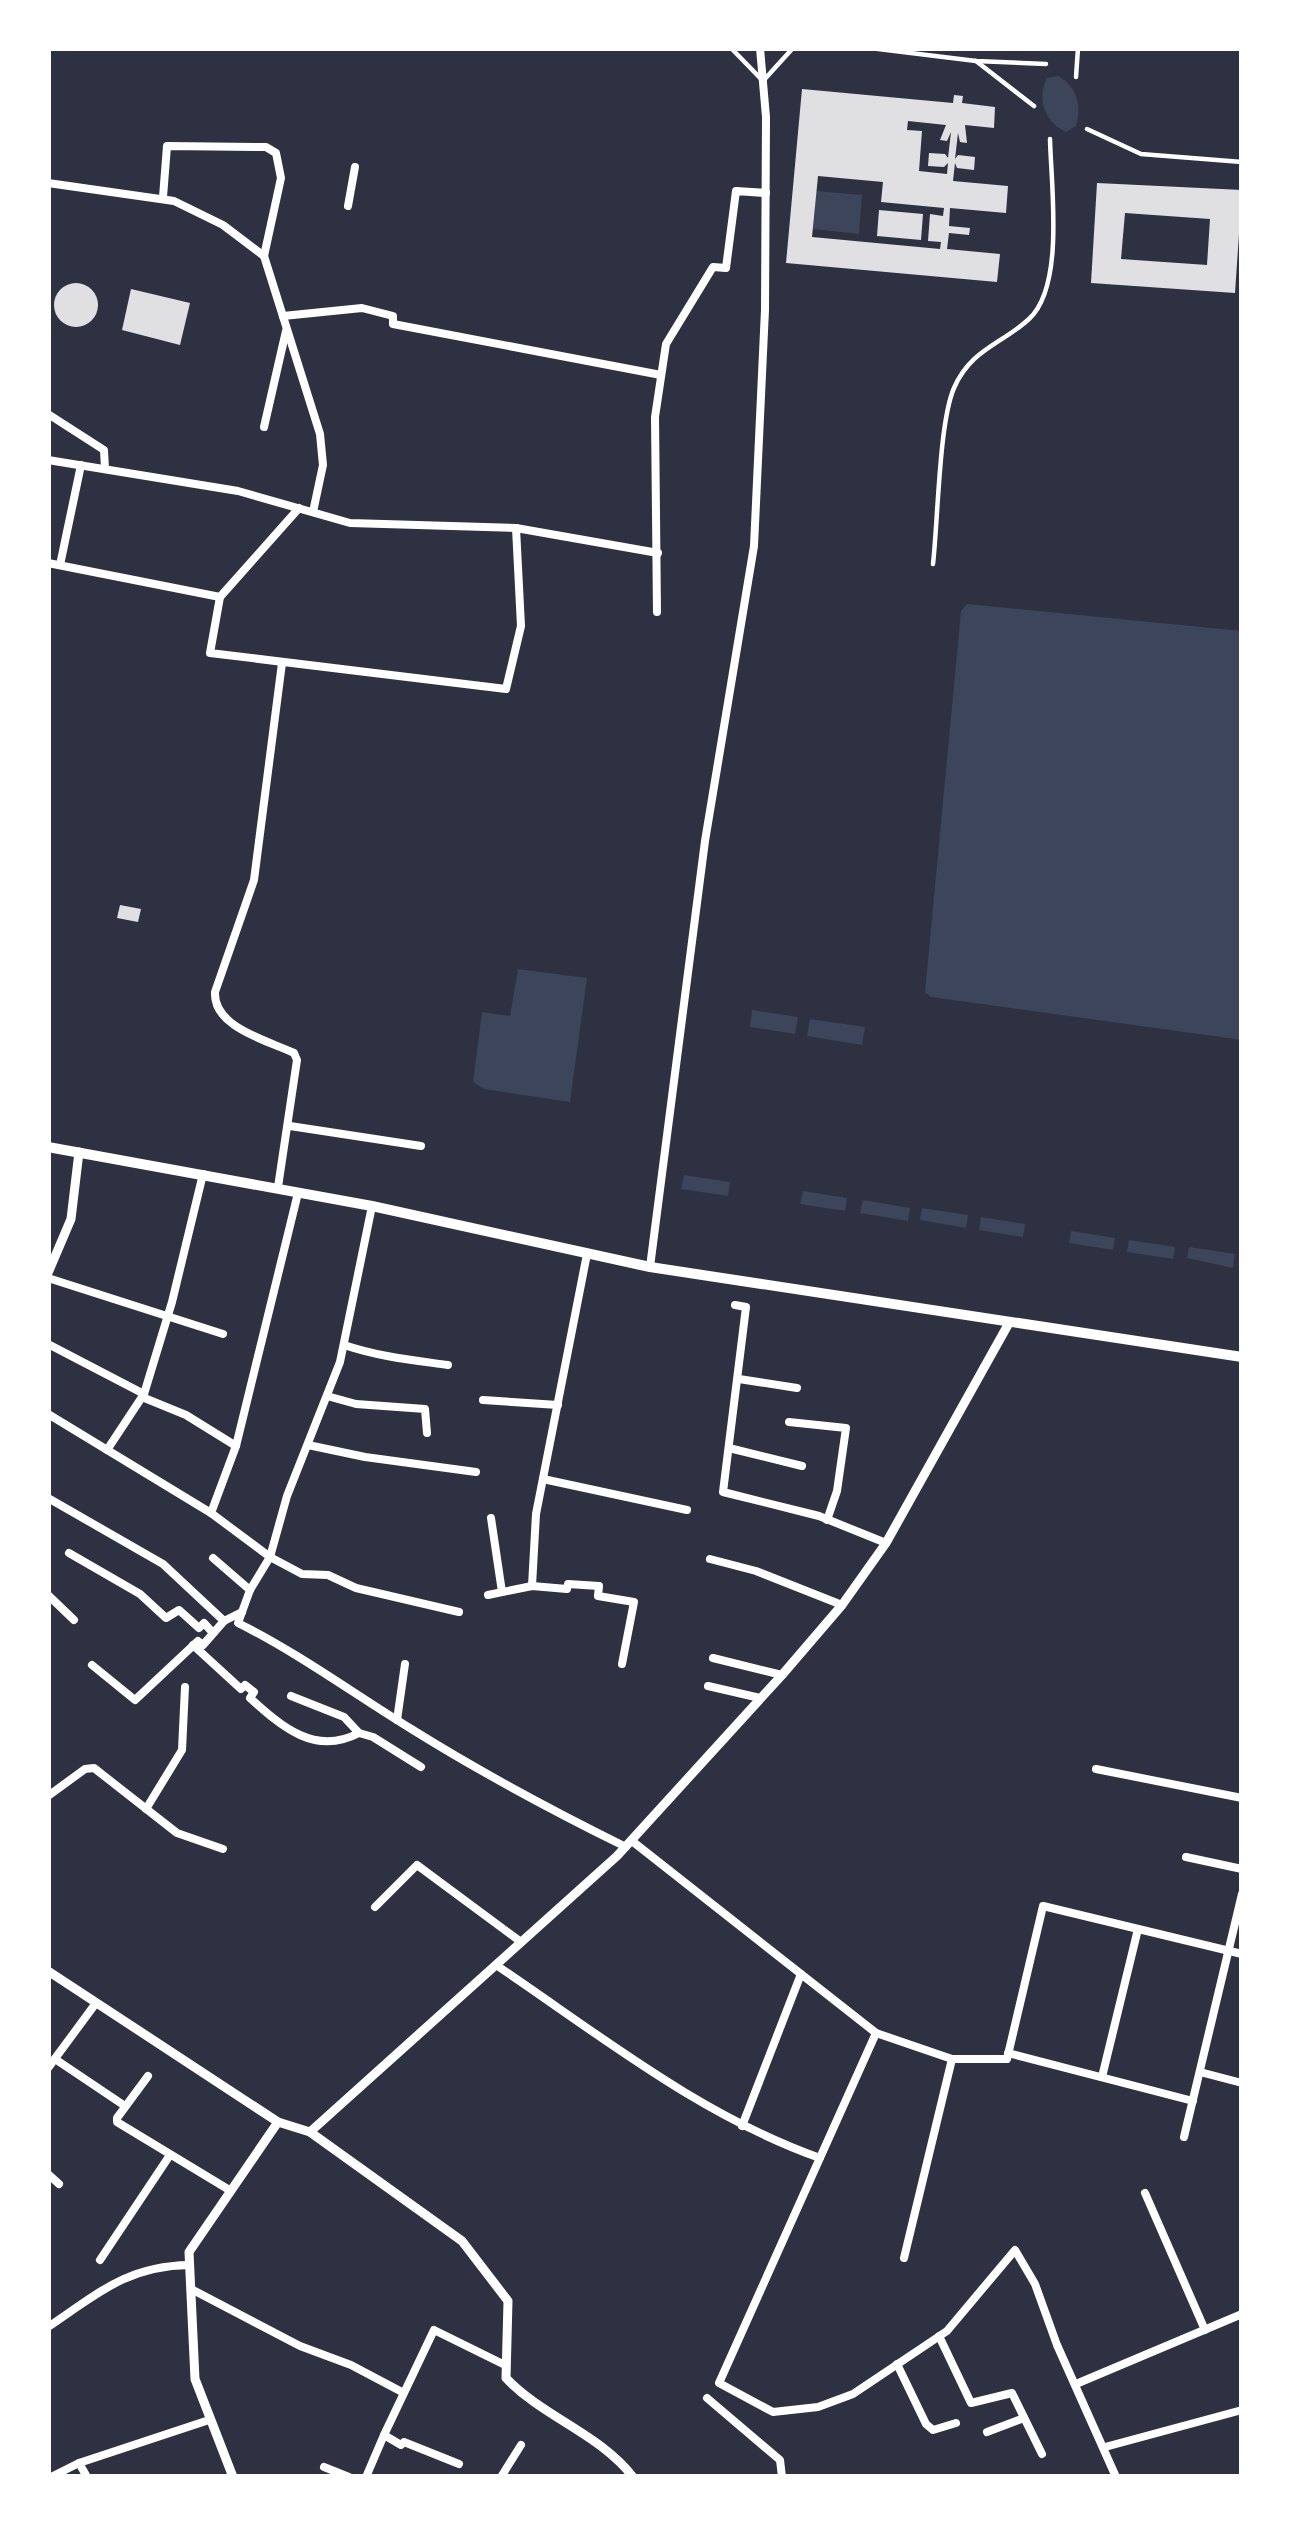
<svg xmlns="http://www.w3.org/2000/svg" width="1290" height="2525" font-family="Montserrat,sans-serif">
	<rect width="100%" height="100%" fill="#2d3142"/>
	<g fill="#3c4559">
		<path d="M1058,76C1077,86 1082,106 1076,126L1066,132C1045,123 1036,98 1047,78Z"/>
		<polygon points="816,191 862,195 859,234 813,229"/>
		<polygon points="967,604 1242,631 1242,1040 931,997 925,992 961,611"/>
		<polygon points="518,969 587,978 570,1102 484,1089 473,1082 482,1012 510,1016"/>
		<polygon points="752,1010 798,1017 795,1034 750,1027"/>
		<polygon points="810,1019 865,1027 862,1045 807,1036"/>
		<polygon points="684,1175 730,1182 728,1196 681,1189"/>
		<polygon points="803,1191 847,1198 845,1211 800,1204"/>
		<polygon points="863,1200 910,1208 908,1221 860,1213"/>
		<polygon points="922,1208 968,1215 966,1228 920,1220"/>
		<polygon points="981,1217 1025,1224 1023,1237 979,1230"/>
		<polygon points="1071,1231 1115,1238 1113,1250 1069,1243"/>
		<polygon points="1129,1240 1175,1247 1173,1259 1127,1252"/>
		<polygon points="1189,1247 1235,1254 1233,1268 1187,1258"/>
	</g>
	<g fill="#e0e0e3" fill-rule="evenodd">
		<path d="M802,89L953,103L954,95L963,96L962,103L995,107L994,128L965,125L967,143L960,142L958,133L955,159L958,155L975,157L974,170L957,168L955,163L953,181L1008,186L1006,213L950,208L949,226L970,228L969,235L949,233L947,249L1000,254L997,282L786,263ZM908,121L946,125L940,140L947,141L951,132L948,158L945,154L929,153L928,166L944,167L948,163L947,174L919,171L922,131L907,130ZM818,176L883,182L881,202L944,208L943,216L930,214L928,241L941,242L940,249L812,237Z"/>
		<path d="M1097,183L1242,190L1235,293L1091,283ZM1125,213L1210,219L1207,265L1121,259Z"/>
		<polygon points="879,210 923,214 921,240 877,236"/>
		<circle cx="76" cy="305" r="22"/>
		<polygon points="131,289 190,303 180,345 122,330"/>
		<polygon points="120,905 141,909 138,922 117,918"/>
	</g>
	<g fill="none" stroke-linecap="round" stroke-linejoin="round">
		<g stroke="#fff" stroke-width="4.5">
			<polyline points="731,48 763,81 793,48"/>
			<polyline points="870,48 976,61 1046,64"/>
			<polyline points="976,61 1034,106"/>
			<polyline points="1076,77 1078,48"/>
			<polyline points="1087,129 1141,154 1242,162"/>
			<path d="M933,564C938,521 939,422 954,388C971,349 1002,344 1029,319C1065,286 1051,186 1050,139"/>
		</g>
		<g stroke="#fff" stroke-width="8">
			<polyline points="48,183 174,201 223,225 264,256"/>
			<polyline points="163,197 167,146 266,147 276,153 281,178 264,256 320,434 323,465 313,512"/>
			<polyline points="348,206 355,167"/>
			<polyline points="283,316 362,308 393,316 393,324 661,375"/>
			<polyline points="48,414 104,450 105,469"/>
			<polyline points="264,427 286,331"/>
			<polyline points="48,460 238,491 350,523 516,528 658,553"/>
			<polyline points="299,508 220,597 210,653 506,689 521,626 516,528"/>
			<polyline points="48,563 220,597"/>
			<polyline points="60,565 81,465"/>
			<polyline points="657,612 655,417 666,344 713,267 726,268 736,191 766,193"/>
			<polyline points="290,1126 421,1146"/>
			<path d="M278,1187L297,1060L294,1053C266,1040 213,1027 215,992L254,880L282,663"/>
			<polyline points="298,1193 236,1446 211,1513 270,1557 302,1574 328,1575 356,1588 459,1612"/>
			<path d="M372,1206L340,1362L287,1496L270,1557L250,1590L238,1623C300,1654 354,1694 413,1730C482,1773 553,1811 626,1847"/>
			<polyline points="650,1267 705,841 754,546 765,310 766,117 760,48"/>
			<polyline points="48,1278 223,1334"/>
			<polyline points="735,1305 746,1307 723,1492 819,1516 886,1543"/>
			<polyline points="48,1344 144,1394"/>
			<path d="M344,1345C380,1357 412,1360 448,1365"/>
			<polyline points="739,1379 797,1388"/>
			<polyline points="327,1396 356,1404 425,1409 427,1433"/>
			<polyline points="142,1397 186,1415 236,1446"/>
			<polyline points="483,1400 558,1405"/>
			<polyline points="48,1414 211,1513"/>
			<polyline points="789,1422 846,1428 837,1491 827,1520"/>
			<polyline points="308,1445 365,1457 476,1472"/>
			<polyline points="729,1448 802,1466"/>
			<polyline points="107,1450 144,1394 172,1302 203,1174"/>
			<polyline points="543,1479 687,1510"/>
			<polyline points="48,1498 163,1564 224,1621 242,1612"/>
			<polyline points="491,1518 502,1592"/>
			<polyline points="69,1553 140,1594 166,1618 179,1610 199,1628 204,1623 213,1633"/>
			<polyline points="213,1558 250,1590"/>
			<polyline points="710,1559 756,1571 842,1605"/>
			<polyline points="532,1586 536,1514 587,1254"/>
			<polyline points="48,1595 74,1620"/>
			<polyline points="488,1595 532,1586 567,1589 568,1584 599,1586 598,1596 634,1602 622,1664"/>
			<path d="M193,1645L241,1689L245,1685L254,1692L250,1698C282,1727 315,1756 359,1733L344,1717L291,1696"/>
			<polyline points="713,1658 782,1675"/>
			<polyline points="92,1665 135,1700 198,1641 203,1645 224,1621"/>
			<polyline points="708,1686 760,1698"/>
			<polyline points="397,1720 405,1664"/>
			<polyline points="359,1733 373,1737 421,1767"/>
			<polyline points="1096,1769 1242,1798"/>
			<polyline points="48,1796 85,1769 94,1768 177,1833 223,1849"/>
			<polyline points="146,1809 182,1750 185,1687"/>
			<polyline points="632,1841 876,2033 952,2059 1007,2059 1043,1906 1242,1954"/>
			<polyline points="1186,1857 1242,1869"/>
			<polyline points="375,1907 417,1865 521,1942"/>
			<path d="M496,1965C600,2035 701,2116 820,2158"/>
			<polyline points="876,2033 719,2383 773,2412 818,2407 853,2394 947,2331 1015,2250 1035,2284 1057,2345 1116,2477"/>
			<polyline points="1008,2053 1193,2101"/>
			<polyline points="55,2059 125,2106"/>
			<polyline points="48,2068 96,2003"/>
			<polyline points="1200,2072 1242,2083"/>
			<polyline points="148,2076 117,2118 117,2122 231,2191"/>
			<polyline points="1102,2077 1138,1929"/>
			<polyline points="742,2126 801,1974"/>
			<polyline points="1184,2137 1242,1894"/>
			<polyline points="48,2174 59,2184"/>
			<polyline points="1145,2193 1205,2330"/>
			<polyline points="904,2258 952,2059"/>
			<polyline points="100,2260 170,2155"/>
			<polyline points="191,2289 300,2346 351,2365 402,2392"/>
			<path d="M48,2327C97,2294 127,2266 189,2265"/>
			<polyline points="939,2336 971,2403 1012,2393 1042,2454"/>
			<polyline points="897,2364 926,2424 933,2430 956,2423"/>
			<polyline points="1076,2384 1242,2314"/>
			<polyline points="707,2398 780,2460 782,2477"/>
			<polyline points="987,2432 1024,2418"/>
			<polyline points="1105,2447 1242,2410"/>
			<polyline points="79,2463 87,2477"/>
			<polyline points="459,2464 404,2442 401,2445 384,2435 434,2330 505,2365"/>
			<polyline points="324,2467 349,2477"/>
			<polyline points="51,2477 79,2463 209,2420"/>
			<polyline points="366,2477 384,2435"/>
			<polyline points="501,2477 521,2445"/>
		</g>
		<g stroke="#fff" stroke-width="9">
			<polyline points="48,1273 71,1219 79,1152"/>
			<polyline points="48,1971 278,2122 310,2132 617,1856 782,1675 842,1605 886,1543 1009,1323"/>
			<path d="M310,2132L462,2241L508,2301L506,2378C543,2417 600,2434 633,2477"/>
			<polyline points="233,2477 195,2379 189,2252 278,2122"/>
		</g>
		<polyline stroke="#fff" stroke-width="10" points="48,1147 372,1206 650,1267 1242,1357"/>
	</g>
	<rect width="1290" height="2525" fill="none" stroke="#ffffff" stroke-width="102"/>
</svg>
